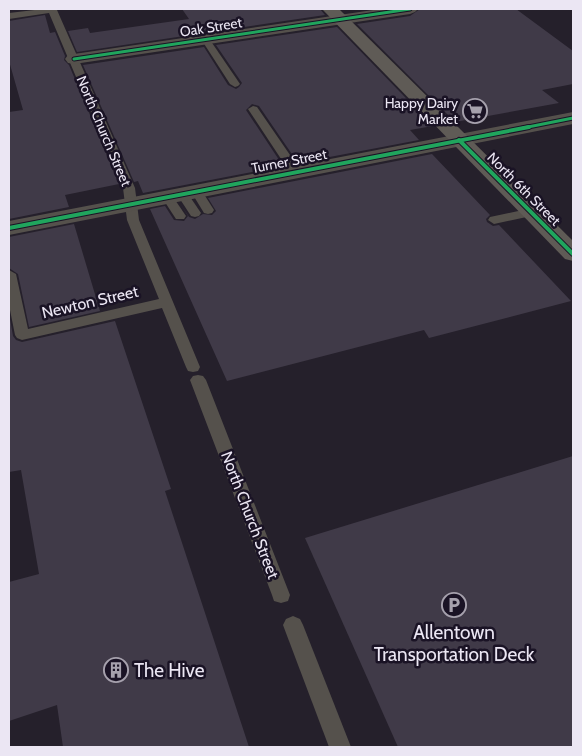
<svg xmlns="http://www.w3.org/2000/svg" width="582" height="756" font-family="Cabin,sans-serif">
	<rect width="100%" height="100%" fill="#25202b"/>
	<g fill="#403a48">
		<polygon points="182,9 320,9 325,15 77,52 68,31 88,28 90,33 189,19"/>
		<polygon points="420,9 516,9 573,51 573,84 542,90 559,103 455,122 357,24 410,16"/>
		<polygon points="45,15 50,33 55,32 65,56 64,60 69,65 119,184 65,195 69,207 9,219 9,112 23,110 9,61 9,21"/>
		<polygon points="337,27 433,126 410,130 419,140 298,163 259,106 252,104 246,110 283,166 143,193 138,181 134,182 83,65 204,47 228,85 236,89 239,87 242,83 216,45"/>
		<polygon points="432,154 490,215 486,219 487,222 493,226 499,225 571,301 429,338 424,330 227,381 150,209 165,206 174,220 184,221 188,216 180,203 189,217 195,219 203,214 212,215 216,211 208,198"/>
		<polygon points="74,224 100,311 29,327 18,274 9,268 9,237"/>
		<polygon points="9,313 13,336 16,340 22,342 115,321 171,489 165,491 249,747 63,747 57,705 9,721 9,582 39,574 21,470 9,472"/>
		<polygon points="573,456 573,747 398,747 305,538"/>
	</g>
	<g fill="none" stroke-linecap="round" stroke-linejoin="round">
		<g fill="#55514c" fill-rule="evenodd">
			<polygon points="43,9 57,10 135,188 139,220 200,367 198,371 193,372 188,371 186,367 162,308 22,340 17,338 15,335 9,305 9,270 16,274 28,329 159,299 127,220 123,188 49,13 9,19 9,13"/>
			<polygon points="205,36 208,37 240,84 238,86 235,87 230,84 201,39"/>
			<polygon points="253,106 257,107 301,171 299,173 291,173 289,171 248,109"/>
			<polygon points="196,187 200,188 214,210 212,213 208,214 204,213 190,190"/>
			<polygon points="182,189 186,191 201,213 199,216 195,217 191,216 176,193"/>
			<polygon points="167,192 171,194 186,216 184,219 176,219 174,216 161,196"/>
			<polygon points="532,208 538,212 536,215 494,224 488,220 490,217"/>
			<polygon points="198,375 203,376 206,380 290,595 288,601 281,603 274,601 272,595 190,380 193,376"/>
			<polygon points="293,616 300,619 303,625 351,747 329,747 283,625 286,619"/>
		</g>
		<polygon fill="#55514c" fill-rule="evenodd" points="380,9 418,9 415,12 410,14 74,64 68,63 65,59 68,55 74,54"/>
		<polygon fill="#55514c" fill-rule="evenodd" points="573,112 573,124 9,235 9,221"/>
		<polygon fill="#5f5b56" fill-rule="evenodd" points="322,9 339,9 573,241 573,261 565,259"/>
		<defs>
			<g id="cycleway-far1">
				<polyline points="74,59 410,9"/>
				<polyline points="523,128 573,118"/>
			</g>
			<g id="cycleway">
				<polyline points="459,140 573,254"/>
				<polyline points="9,228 529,127"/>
			</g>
		</defs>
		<use href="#cycleway-far1" stroke="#1a1325" stroke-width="5"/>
		<use href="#cycleway" stroke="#1a1325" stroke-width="6"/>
		<use href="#cycleway-far1" stroke="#20a55d" stroke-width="3"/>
		<use href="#cycleway" stroke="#20a55d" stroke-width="4"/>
	</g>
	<defs>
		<symbol id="supermarket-ring" viewBox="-11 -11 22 22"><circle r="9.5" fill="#1a1325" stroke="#a6a1ad" stroke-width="1.5"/><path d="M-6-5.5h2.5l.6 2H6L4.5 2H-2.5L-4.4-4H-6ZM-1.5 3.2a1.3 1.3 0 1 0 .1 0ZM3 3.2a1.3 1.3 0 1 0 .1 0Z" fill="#a6a1ad"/></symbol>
		<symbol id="parking-ring" viewBox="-11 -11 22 22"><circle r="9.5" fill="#1a1325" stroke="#a6a1ad" stroke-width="1.5"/><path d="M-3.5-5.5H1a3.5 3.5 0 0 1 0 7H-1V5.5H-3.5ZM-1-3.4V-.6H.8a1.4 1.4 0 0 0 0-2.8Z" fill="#a6a1ad"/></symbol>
		<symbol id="building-ring" viewBox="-11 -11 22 22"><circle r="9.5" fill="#1a1325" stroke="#a6a1ad" stroke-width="1.5"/><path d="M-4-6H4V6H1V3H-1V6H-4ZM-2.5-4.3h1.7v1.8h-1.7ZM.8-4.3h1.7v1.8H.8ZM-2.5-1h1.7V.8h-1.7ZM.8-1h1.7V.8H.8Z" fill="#a6a1ad"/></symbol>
	</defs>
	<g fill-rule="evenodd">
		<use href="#supermarket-ring" x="461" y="97" width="28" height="28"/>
		<use href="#parking-ring" x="440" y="591" width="28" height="28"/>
		<use href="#building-ring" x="102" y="656" width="28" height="28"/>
	</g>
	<g text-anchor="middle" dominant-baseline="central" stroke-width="5" stroke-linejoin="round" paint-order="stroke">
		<g font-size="14" fill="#ebe6f3" stroke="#1a1325">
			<text transform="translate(211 27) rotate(-9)">Oak Street</text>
			<text transform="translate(104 131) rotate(67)">North Church Street</text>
			<text transform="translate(289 161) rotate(-11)">Turner Street</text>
			<text transform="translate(524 189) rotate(45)">North 6th Street</text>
		</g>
		<g font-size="14" fill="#ebe6f3" stroke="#1a1325" text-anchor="end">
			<text x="458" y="103">Happy Dairy<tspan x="458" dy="16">Market</tspan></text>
		</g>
		<g font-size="16" fill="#ebe6f3" stroke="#1a1325">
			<text transform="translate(90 302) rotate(-13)">Newton Street</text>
			<text transform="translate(250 515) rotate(69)">North Church Street</text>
		</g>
		<g font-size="19" fill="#ebe6f3" stroke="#1a1325">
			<text x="454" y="632">Allentown<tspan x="454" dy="22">Transportation Deck</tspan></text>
			<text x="134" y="670" text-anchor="start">The Hive</text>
		</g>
	</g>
	<rect width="582" height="756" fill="none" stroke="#ebe6f3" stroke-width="20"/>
</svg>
